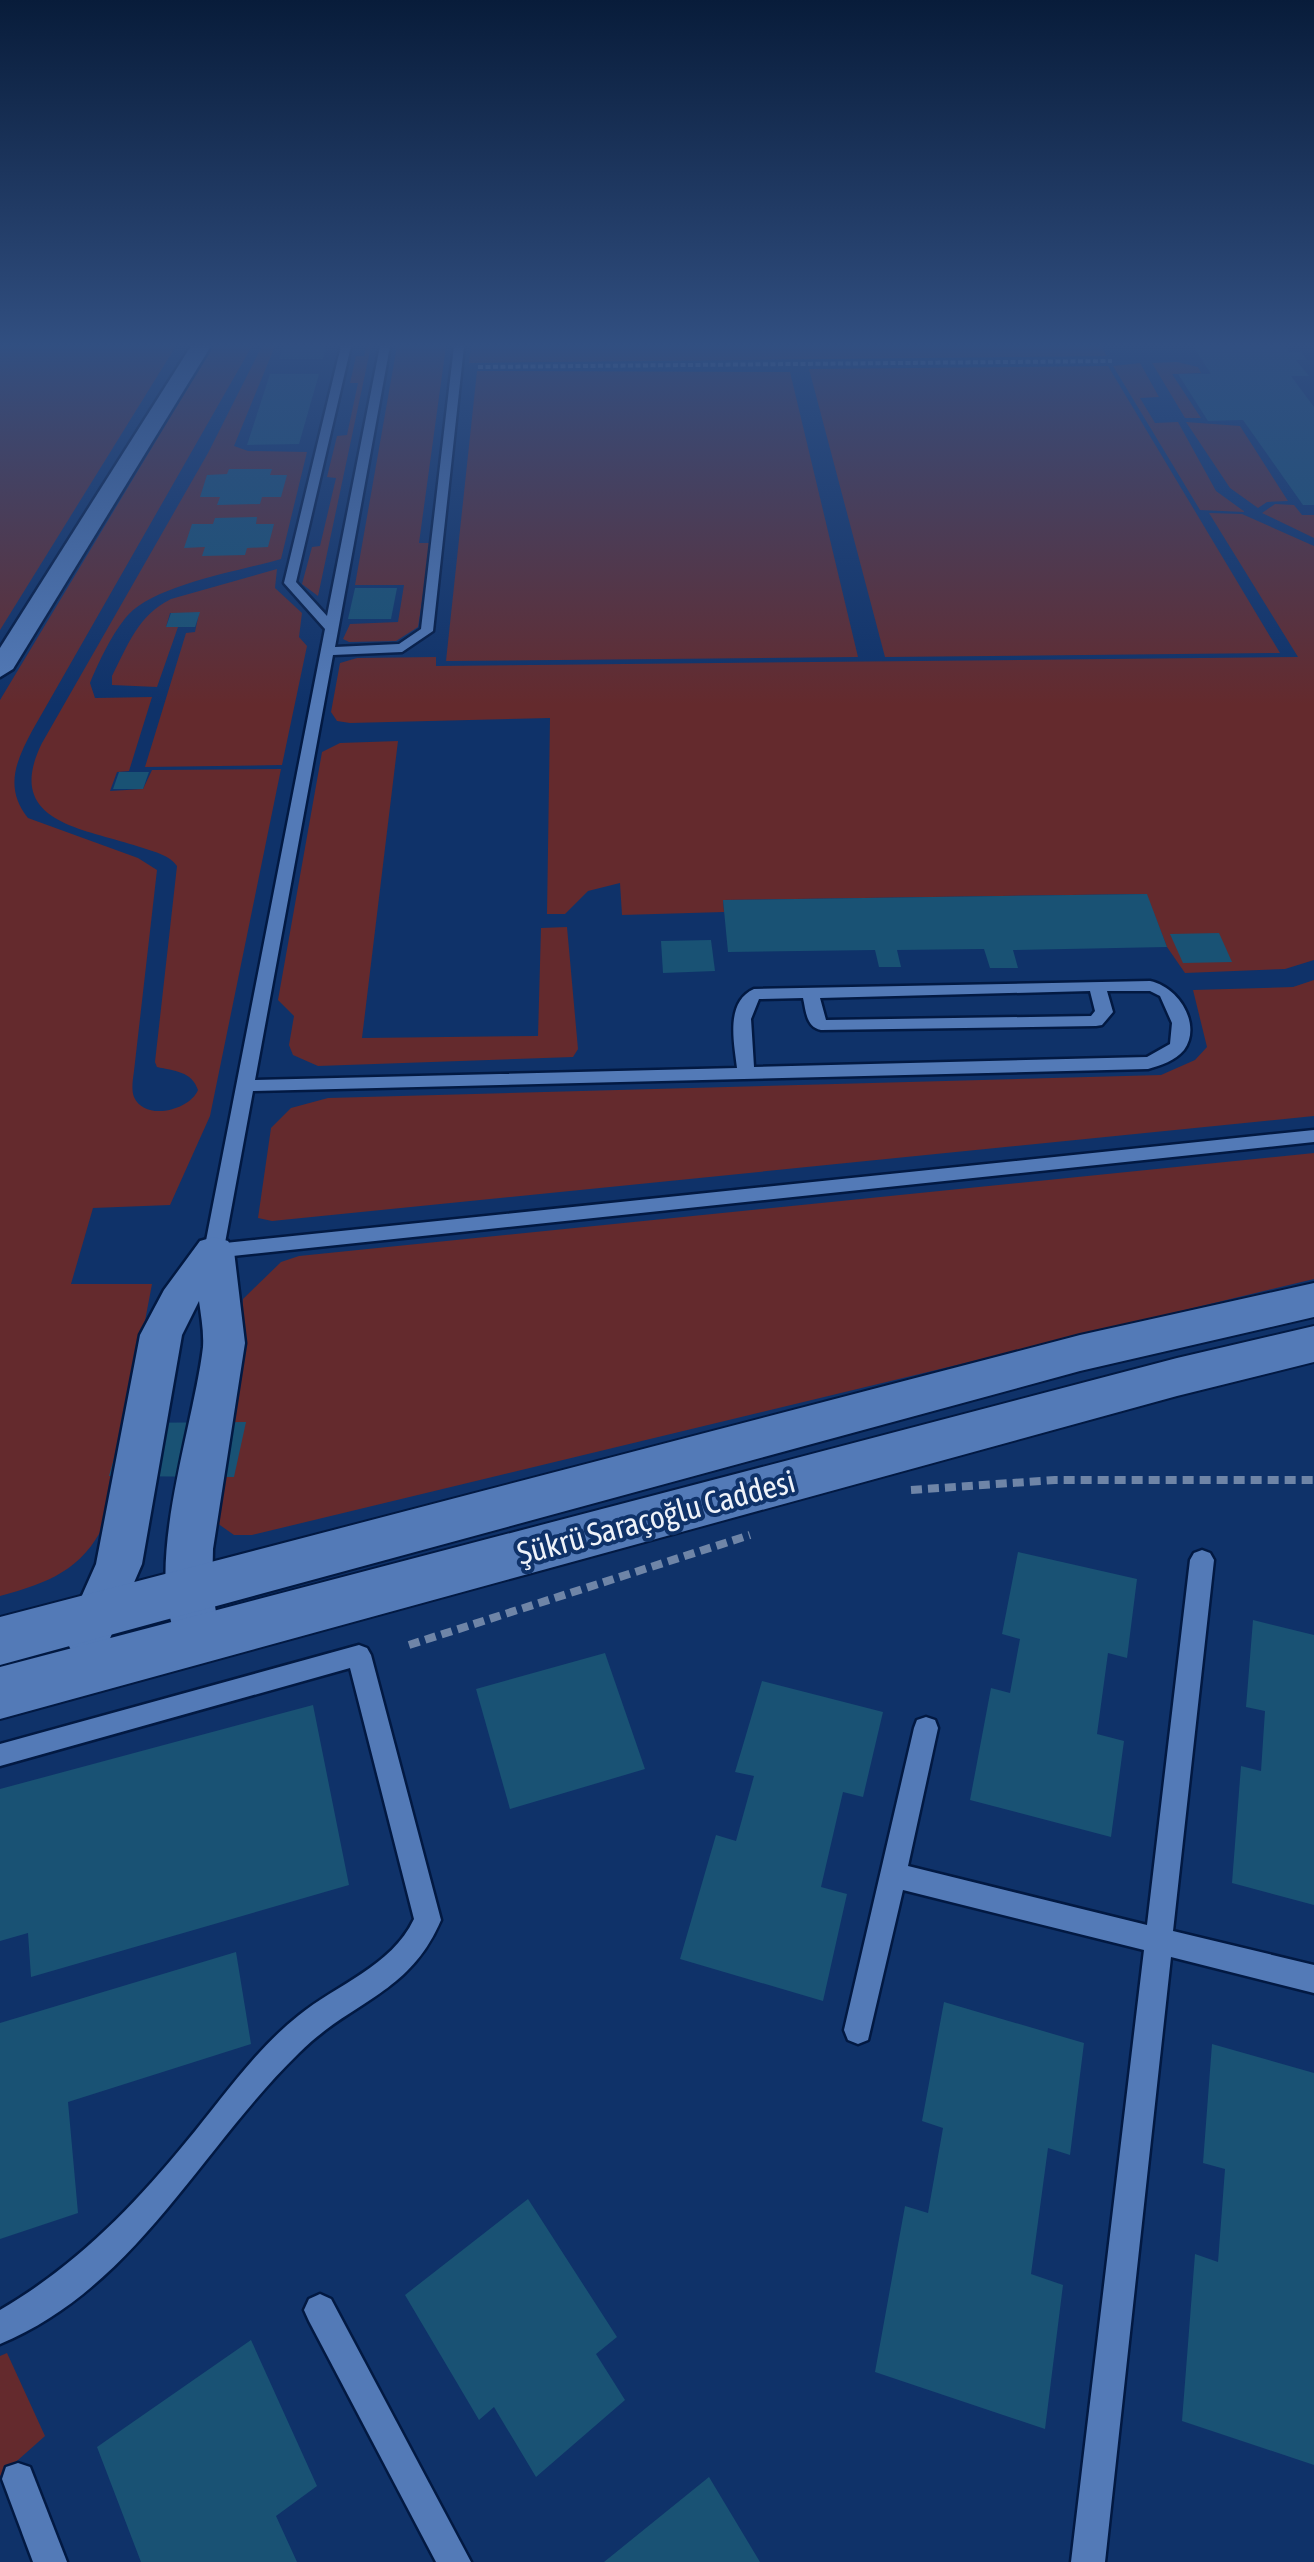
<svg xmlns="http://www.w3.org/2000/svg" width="1314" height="2562" font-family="'Asap Condensed',sans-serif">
	<rect width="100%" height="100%" fill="#0f3269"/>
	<g fill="#642a2d">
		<polygon points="0,346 176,346 0,630"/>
		<path d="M213,346H252L32,731C16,761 4,788 28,818L138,858L157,870L134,1071C133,1079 131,1089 134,1097C145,1122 190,1110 198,1090C192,1071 174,1071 157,1067L155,1062L177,866C169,855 155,852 143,848C85,828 2,824 42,743L208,453L262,346H275L234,446L248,451L307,452L281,559C240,571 157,584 128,615C113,632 99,661 90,683L95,698L152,697L129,771L117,772L110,791L143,789L152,770L281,769L210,1116L170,1205L93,1208L71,1284H152L108,1516C86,1568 52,1582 0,1596V700Z"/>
		<polygon points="366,346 371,346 318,596 302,584 312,547 320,546 336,478 327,477 337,436 347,435 358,383 350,383 356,356 364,356"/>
		<polygon points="397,346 446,346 419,543 431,543 418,627 396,641 349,642 343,639 350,624 398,622 404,585 355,585"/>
		<polygon points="471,346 1101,346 1107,356 469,363"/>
		<polygon points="1177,362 1198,367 1201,373 1172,374 1201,418 1185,418 1152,363"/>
		<polygon points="1140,363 1159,397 1140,398 1155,423 1178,422 1216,491 1245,512 1200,510 1113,366"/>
		<polygon points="1108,366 1280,653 885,657 809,369"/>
		<polygon points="477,371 790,372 858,657 446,661"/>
		<polygon points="1186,422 1240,426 1288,501 1267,502 1258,508 1230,488"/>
		<polygon points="1275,504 1294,505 1302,515 1314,515 1314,538 1262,513"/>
		<polygon points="1209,513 1242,514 1314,546 1314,960 1285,969 1185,973 1167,947 1146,894 723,900 724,912 622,915 620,883 588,891 565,914 547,914 550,718 350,723 337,721 331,712 340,663 357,658 436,657 436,666 1298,657"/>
		<path d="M277,569L275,588L302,613L299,637L307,646L282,765L145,767L186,633L195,632L199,613H170L166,627H178L157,687L112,685V676C128,645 138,615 171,599Z"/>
		<polygon points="398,741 362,1038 538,1036 541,928 567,927 578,1049 573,1057 318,1066 293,1055 289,1045 294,1016 278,1000 322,752 340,743"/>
		<polygon points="1314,980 1314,1116 272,1221 258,1218 271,1128 291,1108 328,1098 1161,1075 1195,1060 1207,1047 1193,990 1293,987"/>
		<polygon points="1314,1153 1314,1279 252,1535 234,1535 217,1523 243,1299 281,1262 299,1256"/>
		<polygon points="7,2353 45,2436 0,2476 0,2356"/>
	</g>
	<g fill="#195274">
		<polygon points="283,346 326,346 323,359 279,359"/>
		<polygon points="1193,346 1285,346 1289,352 1301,352 1307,360 1296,360 1309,376 1291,376 1314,407 1314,505 1303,505 1243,420 1208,421 1178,374 1211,374"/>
		<polygon points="270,374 319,374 299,444 247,445"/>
		<polygon points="229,469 272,469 270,475 287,475 281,497 262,497 260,504 217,505 220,497 200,497 207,475 227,474"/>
		<polygon points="257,517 256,524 274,524 268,547 247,548 245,555 202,556 205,547 184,548 192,524 213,524 215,518"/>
		<polygon points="355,588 397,588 391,619 348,619"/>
		<polygon points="200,612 195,627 166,627 171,613"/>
		<polygon points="119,772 149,772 143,789 113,789"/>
		<polygon points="1147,894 1167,947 1013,950 1018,968 990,968 984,949 897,950 901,967 879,967 875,950 728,952 723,900"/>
		<polygon points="1219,933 1232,962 1183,963 1170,934"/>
		<polygon points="711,940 715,971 663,973 661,941"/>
		<polygon points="246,1422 234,1477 109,1476 124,1423"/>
		<polygon points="1018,1552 1137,1579 1127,1658 1108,1653 1097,1734 1124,1741 1111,1837 970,1800 991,1688 1010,1693 1020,1639 1002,1634"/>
		<polygon points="1253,1620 1314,1635 1314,1905 1232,1883 1241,1766 1261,1771 1265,1711 1246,1707"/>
		<polygon points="605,1653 645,1769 510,1809 476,1689"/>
		<polygon points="762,1681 883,1712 863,1797 843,1792 821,1887 847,1894 823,2001 680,1959 716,1835 736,1841 754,1776 735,1772"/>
		<polygon points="313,1705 349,1885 31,1977 28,1933 0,1941 0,1789"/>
		<polygon points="236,1952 251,2044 68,2102 78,2213 0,2239 0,2023"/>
		<polygon points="944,2002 1084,2043 1070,2155 1048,2148 1031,2274 1063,2285 1045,2429 875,2372 905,2206 928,2213 943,2128 922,2121"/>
		<polygon points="1212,2044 1314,2073 1314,2465 1182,2421 1195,2254 1218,2262 1225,2169 1203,2163"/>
		<polygon points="528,2199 617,2337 596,2354 625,2400 536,2477 494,2407 479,2420 405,2295"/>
		<polygon points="251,2340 317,2486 276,2516 297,2562 141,2562 97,2447"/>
		<polygon points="709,2477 760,2562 604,2562"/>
	</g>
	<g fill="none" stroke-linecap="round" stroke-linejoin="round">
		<defs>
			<g id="service">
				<path d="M341,346H351L296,582L327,616L380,346H390L335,647L399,644L421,629L454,346H464L433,631L402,652L333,655L255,1080L737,1068C734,1042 725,1002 754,989L1150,981C1179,987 1202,1025 1184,1050C1175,1061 1161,1065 1148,1069L253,1091L225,1243L1314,1130V1142L214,1258L207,1256L204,1251L325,629L284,583ZM1090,991L1095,1011L1091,1016L826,1020L820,998ZM1107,991H1150L1160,996L1172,1023L1170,1044L1147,1057L754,1067L751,1019L759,999L803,998C806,1011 806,1027 821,1030L1096,1026L1102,1025L1113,1012Z"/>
				<polygon points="1202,1550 1210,1553 1214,1560 1173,1931 1314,1965 1314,1993 1171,1957 1105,2562 1071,2562 1144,1950 903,1890 868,2040 858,2044 848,2040 844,2030 914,1728 917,1720 926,1717 935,1720 938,1728 908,1866 1147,1925 1190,1560 1194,1553"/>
				<path d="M359,1645L367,1648L371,1655L441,1920C409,1995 352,2000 299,2053C200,2149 135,2288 0,2344V2310C74,2267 132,2208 186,2142C222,2099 254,2051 298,2016C337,1984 391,1967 414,1919L350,1668L0,1766V1744Z"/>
				<polygon points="320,2294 331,2299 471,2562 436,2562 309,2321 304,2310 309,2299"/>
				<polygon points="18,2463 30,2467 67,2562 33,2562 2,2479 6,2467"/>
			</g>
			<g id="minor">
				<polygon points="191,346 211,346 13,669 0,677 0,648"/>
				<path d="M214,1237L228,1241L234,1251L245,1343L213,1549L212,1589L218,1623L211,1637L194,1643L177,1637C143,1568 194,1425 203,1347C204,1332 201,1316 199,1301L182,1335L142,1564L105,1650L88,1656L71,1650L64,1636L96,1564L140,1335L164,1290L200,1241Z"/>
			</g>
			<g id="tertiary">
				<polygon points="1314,1283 1314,1317 1080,1371 0,1665 0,1617 1080,1335"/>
				<polygon points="1314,1326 1314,1362 1177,1396 0,1719 0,1667 1177,1358"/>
			</g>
		</defs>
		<use href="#service" stroke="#021942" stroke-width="5"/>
		<use href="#minor" stroke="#021942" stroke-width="5"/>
		<use href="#tertiary" stroke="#021942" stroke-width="4"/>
		<polyline stroke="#6f85a7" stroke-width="4" stroke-dasharray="5 2.5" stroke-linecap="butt" points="478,367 1112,361"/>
		<g stroke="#6f85a7" stroke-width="8" stroke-dasharray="11 6" stroke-linecap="butt">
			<polyline points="911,1490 1055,1480 1314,1480"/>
			<polyline points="409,1645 750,1535"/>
		</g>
		<use href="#service" fill="#537ab7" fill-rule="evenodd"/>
		<use href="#minor" fill="#537ab7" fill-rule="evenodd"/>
		<use href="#tertiary" fill="#537ab7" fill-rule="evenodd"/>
	</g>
	<linearGradient id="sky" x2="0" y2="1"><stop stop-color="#081c3a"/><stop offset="0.49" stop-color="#314f81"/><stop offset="1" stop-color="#314f81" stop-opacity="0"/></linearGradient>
	<rect width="1314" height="705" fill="url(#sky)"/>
	<g text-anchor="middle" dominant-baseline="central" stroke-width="8" stroke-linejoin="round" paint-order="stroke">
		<g font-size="32" fill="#eef2f9" stroke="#0f3269">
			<text transform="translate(656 1517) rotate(-15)">Şükrü Saraçoğlu Caddesi</text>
		</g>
	</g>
</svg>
